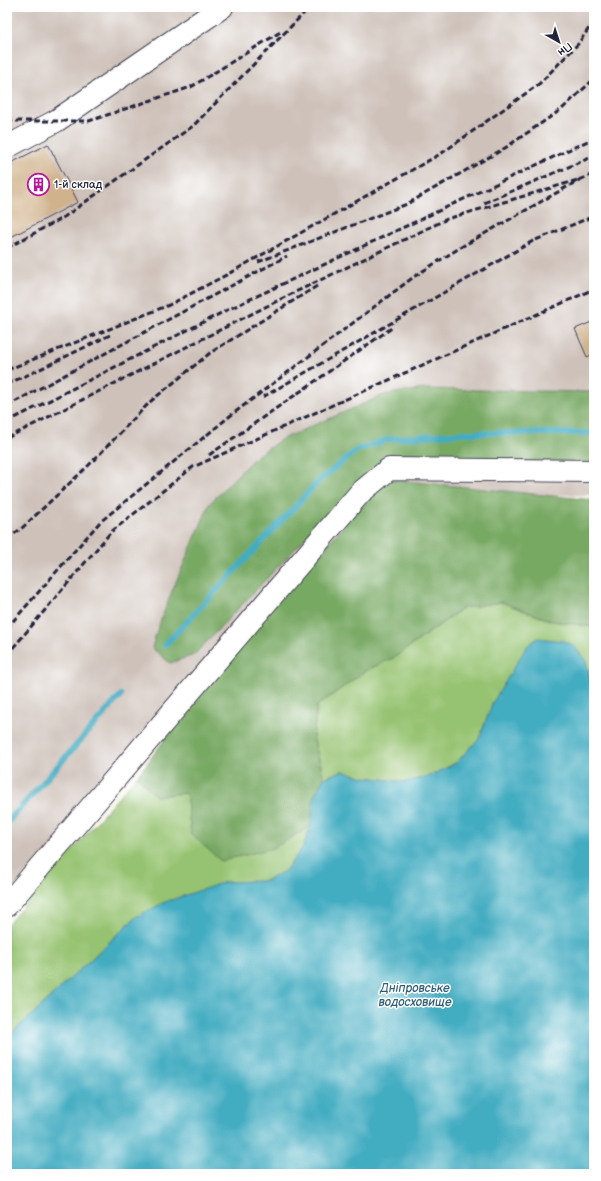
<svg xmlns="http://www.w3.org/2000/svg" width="601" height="1181" font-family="'Balsamiq Sans',sans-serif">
	<rect width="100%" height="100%" fill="#fff"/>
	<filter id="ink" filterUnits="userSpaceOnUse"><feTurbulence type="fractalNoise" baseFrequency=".025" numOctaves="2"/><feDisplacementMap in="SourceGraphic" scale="8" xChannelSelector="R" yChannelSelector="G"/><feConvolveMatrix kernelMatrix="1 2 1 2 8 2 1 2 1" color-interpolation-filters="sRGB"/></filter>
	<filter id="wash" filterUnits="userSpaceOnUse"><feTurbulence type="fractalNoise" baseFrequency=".012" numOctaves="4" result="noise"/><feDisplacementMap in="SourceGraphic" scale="16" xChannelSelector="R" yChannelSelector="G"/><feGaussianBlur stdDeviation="0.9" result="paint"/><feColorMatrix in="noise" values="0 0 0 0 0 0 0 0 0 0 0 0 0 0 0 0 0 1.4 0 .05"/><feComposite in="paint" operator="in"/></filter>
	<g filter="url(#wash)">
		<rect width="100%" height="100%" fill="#f4f1e0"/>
		<polygon fill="#cec1b9" points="7,7 594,7 594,495 405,496 397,502 7,899"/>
		<g fill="#96c371" stroke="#5c7256">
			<polygon points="501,602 552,621 594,627 594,690 591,684 586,661 493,702 479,739 456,763 432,775 406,782 364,777 342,771 324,778 313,737 317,706 365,671 395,657 463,608"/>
			<polygon points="137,776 156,796 186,793 191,834 273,848 311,826 303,847 285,871 265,881 225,882 136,917 7,1038 7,925"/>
		</g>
		<g fill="#78a963" stroke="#4d664f">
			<polygon points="425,389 594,392 594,462 395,460 372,468 194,655 170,663 152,648 155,636 172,591 210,503 255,457 282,439 386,394"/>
			<polygon points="386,479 594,500 594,627 552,621 501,602 463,608 395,657 365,671 317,706 313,737 324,778 314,797 311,826 273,848 221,861 191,834 186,793 156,796 137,776 236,646"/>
		</g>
		<polygon fill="#42acc1" stroke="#32677e" points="538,638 564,641 573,645 586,661 591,684 594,690 594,1174 7,1174 7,1038 136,917 165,902 225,882 265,881 285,871 303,847 311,826 314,797 324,778 342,771 364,777 406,782 432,775 456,763 479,739 493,702 527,646"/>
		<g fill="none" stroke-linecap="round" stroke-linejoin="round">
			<g stroke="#42acc1" stroke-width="6">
				<polyline points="165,645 320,480 357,450 389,439 463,433 594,433"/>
				<polyline points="7,823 121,695"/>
			</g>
		</g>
		<g id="blocks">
			<g fill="#d0b28c">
				<polygon points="48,144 78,202 7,239 7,165"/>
				<polygon points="594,321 594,354 587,357 575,329"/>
			</g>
		</g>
	</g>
	<g filter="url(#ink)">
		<use href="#blocks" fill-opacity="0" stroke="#424154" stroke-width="1"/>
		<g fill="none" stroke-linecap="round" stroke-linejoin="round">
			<defs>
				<g id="minor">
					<polyline points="7,147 56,121 222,7"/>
					<polyline points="7,905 360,493 389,469 594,471"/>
				</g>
			</defs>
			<use href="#minor" stroke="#424154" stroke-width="24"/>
			<use href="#minor" stroke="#fff" stroke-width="22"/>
			<g stroke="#22223b" stroke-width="3" stroke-dasharray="6 3" stroke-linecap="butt">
				<polyline points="7,121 89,121 191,87 282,31"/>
				<polyline points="484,203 594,156"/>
				<polyline points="7,248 64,217 193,126 310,7"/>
				<polyline points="258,262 407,204 505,148 562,109 594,79"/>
				<polyline points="7,370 169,305 228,274 442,153 539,84 578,44 594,21"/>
				<polyline points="7,384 32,373 112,334"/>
				<polyline points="263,397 533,241 594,216"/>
				<polyline points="7,406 287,256"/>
				<polyline points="7,422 225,311 594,138"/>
				<polyline points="7,438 281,299 447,219 581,179 594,174"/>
				<polyline points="209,455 393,327"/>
				<polyline points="7,539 22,528 89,465 151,401 210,353 317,286"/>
				<polyline points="7,628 100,522 230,416 415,276 461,247 581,179"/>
				<polyline points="7,655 111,532 193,467 594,289"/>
			</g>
		</g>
	</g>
	<defs>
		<symbol id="building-ring" viewBox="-11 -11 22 22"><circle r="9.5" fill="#fff" stroke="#b5179e" stroke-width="1.5"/><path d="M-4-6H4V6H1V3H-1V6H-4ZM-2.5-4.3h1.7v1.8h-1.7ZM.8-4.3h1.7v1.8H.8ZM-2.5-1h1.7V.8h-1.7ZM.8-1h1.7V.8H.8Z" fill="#b5179e"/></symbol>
	</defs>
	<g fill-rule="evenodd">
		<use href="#building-ring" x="26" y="172" width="25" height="25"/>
	</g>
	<g text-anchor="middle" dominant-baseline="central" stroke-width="3" stroke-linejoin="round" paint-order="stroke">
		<g font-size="11" fill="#22223b" stroke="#fff" text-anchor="start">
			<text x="54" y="184">1-й склад</text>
		</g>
		<g font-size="12" font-style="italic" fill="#306077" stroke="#fff">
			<text x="415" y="988">Дніпровське<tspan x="415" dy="14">водосховище</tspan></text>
		</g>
	</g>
	<rect width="601" height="1181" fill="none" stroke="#fff" stroke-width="24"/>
	<g transform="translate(559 42) rotate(141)" stroke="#ffffff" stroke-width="3" paint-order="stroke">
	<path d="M0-3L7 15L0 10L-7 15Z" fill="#22223b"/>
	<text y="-6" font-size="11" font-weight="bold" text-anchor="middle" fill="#22223b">Пн</text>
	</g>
</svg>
